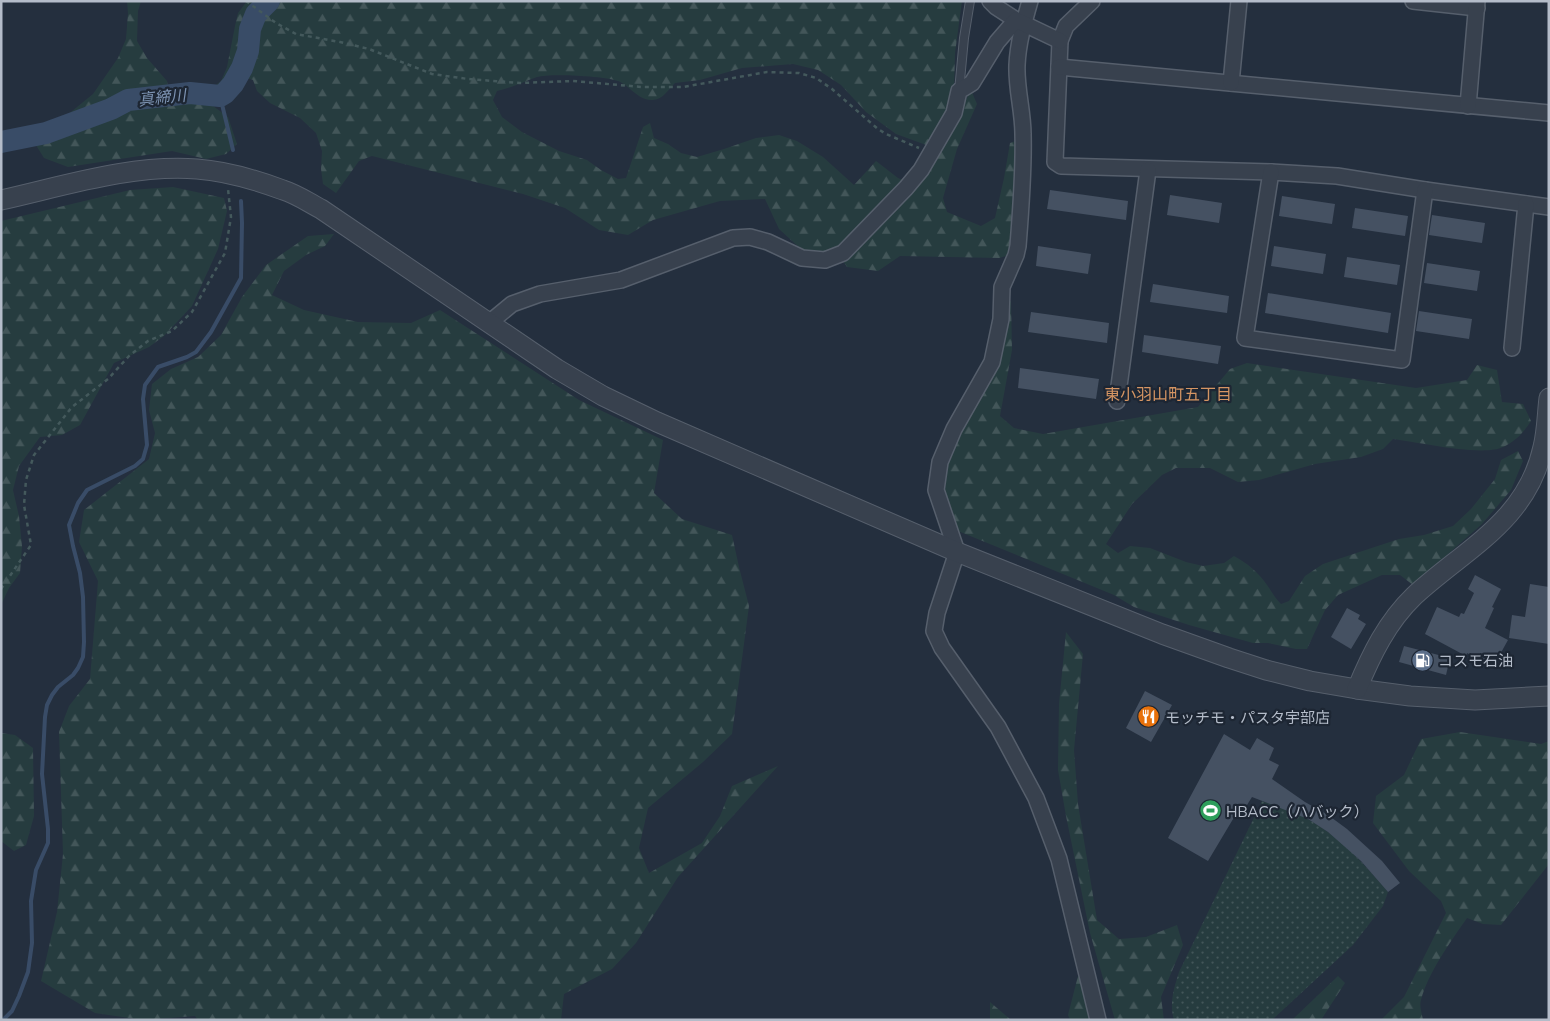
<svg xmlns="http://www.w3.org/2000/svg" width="1550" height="1021" font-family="Mulish,'Noto Sans JP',sans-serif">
	<defs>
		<pattern id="grass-dots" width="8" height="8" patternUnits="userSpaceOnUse" patternTransform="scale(1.25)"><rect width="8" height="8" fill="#263c3f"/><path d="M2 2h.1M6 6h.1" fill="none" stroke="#435659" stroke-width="1.8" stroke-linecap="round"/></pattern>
		<pattern id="forest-firs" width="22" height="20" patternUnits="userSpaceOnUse" patternTransform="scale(1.25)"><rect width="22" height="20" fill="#263c3f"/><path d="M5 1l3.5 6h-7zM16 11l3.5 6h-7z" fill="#435659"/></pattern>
	</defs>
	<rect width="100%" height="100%" fill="#242f3e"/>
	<path fill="url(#grass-dots)" d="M1262,801C1277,806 1294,811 1308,819C1340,837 1364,864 1388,892L1383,906L1353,945L1272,1020H1174C1169,1003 1174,988 1179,972Z"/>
	<g fill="url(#forest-firs)">
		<polygon points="127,1 141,1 138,11 137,41 147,58 167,81 170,100 205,100 228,117 237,144 226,154 206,159 172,151 68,167 44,158 34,142 93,94 118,58 126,39 128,13"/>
		<path d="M247,1H962L955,53L954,93L949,115L929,146L896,134L866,112L841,85L818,70L793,64L742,68L700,80L675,83C668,90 662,101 651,100C638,100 629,85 618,81C606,76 549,73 537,77C523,82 511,88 497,91L493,100L502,117L522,132L559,151L587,160L601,170L618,179L626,178L643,127L650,123L654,138L668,144L681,153L697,157L724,149L756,138L779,135L797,141L823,157L854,185L876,161L898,178L915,186L950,130L971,90L977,104L957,149L943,198L947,212L981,226L995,218L1004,178L1010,143L1019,140L1013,254L999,258L900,256L878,271L847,267L836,250L823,258L803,251L779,229L765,199L720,201L653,220L628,235L599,230L565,208L523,194L372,156L359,161L336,193L323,184L321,169L322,151L316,133L300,118L270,103L257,91L253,80L238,75C230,84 222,92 209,90L221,81L227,67L235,26L238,13Z"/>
		<polygon points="173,187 224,198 227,211 218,249 192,306 164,336 149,347 114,363 80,425 62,435 40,437 19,466 13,490 19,516 22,546 20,573 9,588 1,605 1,221 130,190"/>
		<polygon points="334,234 325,246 306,255 284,271 272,295 304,310 358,322 411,323 440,310 579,400 663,440 654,493 682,519 732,535 739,567 749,606 732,734 703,762 648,808 639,848 649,873 702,843 720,816 732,786 778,766 678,877 636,943 612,969 564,994 561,1020 198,1020 195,1016 143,1020 95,1013 41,981 57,912 63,854 59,732 69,706 90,679 98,581 79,542 84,510 149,459 155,433 149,410 152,384 171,369 198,357 221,335 242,297 266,265 308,236"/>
		<path d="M1011,301L1012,350L1000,416L1014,428L1043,434L1198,407L1230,369L1247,363L1416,388L1467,380L1477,365L1497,370L1502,402L1523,404L1531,421C1524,432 1516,441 1503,447C1483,457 1418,442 1393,439L1383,449L1361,457L1315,464L1259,480L1238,482L1210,468H1176L1162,475L1132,504L1106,544L1118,553L1130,546L1150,548L1186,562L1203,566L1224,563L1234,556C1247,563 1258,572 1267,585C1272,592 1275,598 1281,604L1289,601L1305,576L1323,564L1399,539L1424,535L1453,526L1471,509L1495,479L1501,460L1518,451L1523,461L1511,490L1482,524L1413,585L1400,575H1382L1338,595L1325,610L1307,649H1296L1268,643H1253L1189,625L1134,607L1114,595L958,531L946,502L941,478L1008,302Z"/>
		<polygon points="1066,632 1083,654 1074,750 1078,804 1097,920 1119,939 1146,937 1177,925 1183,945 1161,997 1164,1020 1115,1020 1090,933 1066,816 1058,770 1059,704"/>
		<path d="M1460,732L1541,744L1549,741V864L1501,925L1483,924L1467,918C1451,941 1428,973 1421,1000C1419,1006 1422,1014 1423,1020H1381L1404,997L1446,913L1441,901L1409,871L1373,823L1376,796L1404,775L1421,739Z"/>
		<polygon points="1,733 15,735 33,748 34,816 26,845 14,851 1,841"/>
		<polygon points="1079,972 1093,1020 1070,1020 1068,1015"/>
		<polygon points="1338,976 1345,983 1321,1020 1292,1020"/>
		<polygon points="990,1002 1011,1020 990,1020"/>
	</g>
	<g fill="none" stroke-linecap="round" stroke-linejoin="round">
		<g stroke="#394c67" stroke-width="4">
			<polyline points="220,96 233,150"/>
			<polyline points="3,1020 12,1011 19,996 28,972 32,943 31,901 36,870 48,843 48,829 42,774 45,717 47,705 52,695 58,687 73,675 78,668 83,657 84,642 83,597 80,573 73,546 69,525 78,503 87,490 135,466 143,459 147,445 143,399 145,385 158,367 187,357 196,352 211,332 241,278 242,223 241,201"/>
		</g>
		<polyline stroke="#394c67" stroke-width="22" points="1,142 46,133 111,109 128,100 190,93 220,96 225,93 233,84 242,68 248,51 250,29 256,14 269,1"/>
	</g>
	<g fill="#455162">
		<polygon points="1050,190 1128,201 1126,220 1047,209"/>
		<polygon points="1170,195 1222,203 1219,223 1167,215"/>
		<polygon points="1282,196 1335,204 1332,224 1279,216"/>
		<polygon points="1355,208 1408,216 1405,236 1352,228"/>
		<polygon points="1432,215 1485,223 1482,243 1429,235"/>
		<polygon points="1038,246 1091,254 1088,274 1036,266"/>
		<polygon points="1274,246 1326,254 1323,274 1271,266"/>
		<polygon points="1347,257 1400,265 1397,285 1344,277"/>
		<polygon points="1427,263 1480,271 1477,291 1424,283"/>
		<polygon points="1153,284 1229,296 1227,313 1150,302"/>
		<polygon points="1268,293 1391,313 1388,333 1265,313"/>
		<polygon points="1419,311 1472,319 1469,339 1416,331"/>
		<polygon points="1031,312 1109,323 1107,343 1028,332"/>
		<polygon points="1144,335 1221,346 1218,364 1142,352"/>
		<polygon points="1020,368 1099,379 1096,399 1018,388"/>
		<polygon points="1475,575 1501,589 1492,607 1494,608 1485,628 1508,640 1493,667 1467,653 1466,656 1425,634 1437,607 1459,617 1461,613 1464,614 1474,593 1468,589"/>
		<polygon points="1530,584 1549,587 1549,644 1509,638 1512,615 1525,617"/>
		<polygon points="1347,608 1360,615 1358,619 1366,624 1351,649 1331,637"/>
		<polygon points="1404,646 1450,658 1446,675 1399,662"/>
		<polygon points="1145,691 1172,705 1151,742 1126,728"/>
		<polygon points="1224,734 1250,750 1257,738 1274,748 1269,760 1279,765 1272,779 1305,802 1328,815 1347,829 1382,861 1400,883 1388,892 1361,861 1328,832 1308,819 1252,797 1247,805 1242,804 1208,861 1168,838"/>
	</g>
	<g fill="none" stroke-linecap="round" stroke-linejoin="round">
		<defs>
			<polyline id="service" points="959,91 964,38 970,1"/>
			<g id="minor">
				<polyline points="990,1 996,7 1016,20"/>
				<path d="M1030,1C1024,22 1018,43 1017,65C1016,88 1023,111 1023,134C1024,171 1021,208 1018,246L1016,255L1002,287L1001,319L992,362L954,429L940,462L936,490L957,552L937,613L934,631L942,648L998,727L1036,798L1059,859L1098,1020"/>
				<polyline points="1092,1 1066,26 1060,41 1055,162 1061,166 1271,172 1337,176 1425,190 1549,207"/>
				<polyline points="1413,1 1477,8"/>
				<polyline points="1059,67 1549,113"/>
				<polyline points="1231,83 1239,1"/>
				<polyline points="1468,106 1477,1"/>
				<polyline points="1271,172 1245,338 1402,360 1425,190"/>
				<polyline points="489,323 512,304 540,294 621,280 733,238 750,237 768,242 802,258 825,260 843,253 906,188 921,170 954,113 959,91 972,83 997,42 1016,20 1060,41"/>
				<polyline points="1512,348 1526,204"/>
				<polyline points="1117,401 1148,170"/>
			</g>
			<g id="tertiary">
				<path d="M1,200C64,186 132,164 197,169C226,171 256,180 283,190C296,194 308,202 321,209L557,369L603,396L657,422L957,552L1162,634L1229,658L1266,670L1310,681L1357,689L1410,696L1475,700L1549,696"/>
				<path d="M1357,689C1371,655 1387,622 1414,596C1465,549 1527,521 1543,447C1547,431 1547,414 1549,398"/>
			</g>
		</defs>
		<use href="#service" stroke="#565f6c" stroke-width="10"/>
		<use href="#minor" stroke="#565f6c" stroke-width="18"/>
		<use href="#tertiary" stroke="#565f6c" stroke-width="21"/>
		<g stroke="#44595c" stroke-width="2.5" stroke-dasharray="4 4" stroke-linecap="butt">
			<polyline points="246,1 276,23 296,34 340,42 369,49 432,74 468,79 520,83 573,81 642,87 683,87 767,72 799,73 816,78 832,89 878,129 886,134 919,148"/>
			<polyline points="1,589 31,545 24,505 26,480 34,455 72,407 108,379 129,356 148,341 172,331 192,312 225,253 231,217 228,189"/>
		</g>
		<use href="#service" stroke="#38414e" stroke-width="8"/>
		<use href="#minor" stroke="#38414e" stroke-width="15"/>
		<use href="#tertiary" stroke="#38414e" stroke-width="19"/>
	</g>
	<defs>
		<symbol id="fuel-disc" viewBox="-11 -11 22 22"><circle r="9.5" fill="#5c6f8a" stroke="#1d2633"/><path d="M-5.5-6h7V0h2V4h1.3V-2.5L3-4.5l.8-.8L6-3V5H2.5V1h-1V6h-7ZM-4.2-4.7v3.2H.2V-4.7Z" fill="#fff"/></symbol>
		<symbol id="restaurant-disc" viewBox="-11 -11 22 22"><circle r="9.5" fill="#e8710a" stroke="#1d2633"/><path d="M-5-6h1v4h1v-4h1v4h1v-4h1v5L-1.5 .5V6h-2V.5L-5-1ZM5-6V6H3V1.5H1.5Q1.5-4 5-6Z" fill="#fff"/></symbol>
		<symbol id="stadium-disc" viewBox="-11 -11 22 22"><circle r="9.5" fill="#2e9e5b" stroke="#1d2633"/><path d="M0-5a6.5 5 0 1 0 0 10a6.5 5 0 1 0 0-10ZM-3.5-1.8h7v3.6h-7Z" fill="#fff"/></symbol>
	</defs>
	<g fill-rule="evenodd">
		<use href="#fuel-disc" x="1410" y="648" width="25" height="25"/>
		<use href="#restaurant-disc" x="1136" y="704" width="25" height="25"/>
		<use href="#stadium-disc" x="1198" y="798" width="25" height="25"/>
	</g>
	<g text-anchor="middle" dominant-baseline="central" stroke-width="4.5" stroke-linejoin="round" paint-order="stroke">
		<g font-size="15" fill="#b4bcc9" stroke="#1d2633" text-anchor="start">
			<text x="1438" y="660">コスモ石油</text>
			<text x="1165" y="717">モッチモ・パスタ宇部店</text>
			<text x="1226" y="811">HBACC（ハバック）</text>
		</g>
		<g font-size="16" font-style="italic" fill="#7c92b1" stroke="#1d2633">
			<text transform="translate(162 97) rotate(-6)">真締川</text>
		</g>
		<g font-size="16" fill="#d59563" stroke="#1d2633">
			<text x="1168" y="394">東小羽山町五丁目</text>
		</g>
	</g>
	<rect width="1550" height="1021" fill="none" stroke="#b4bcc9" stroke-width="5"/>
</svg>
